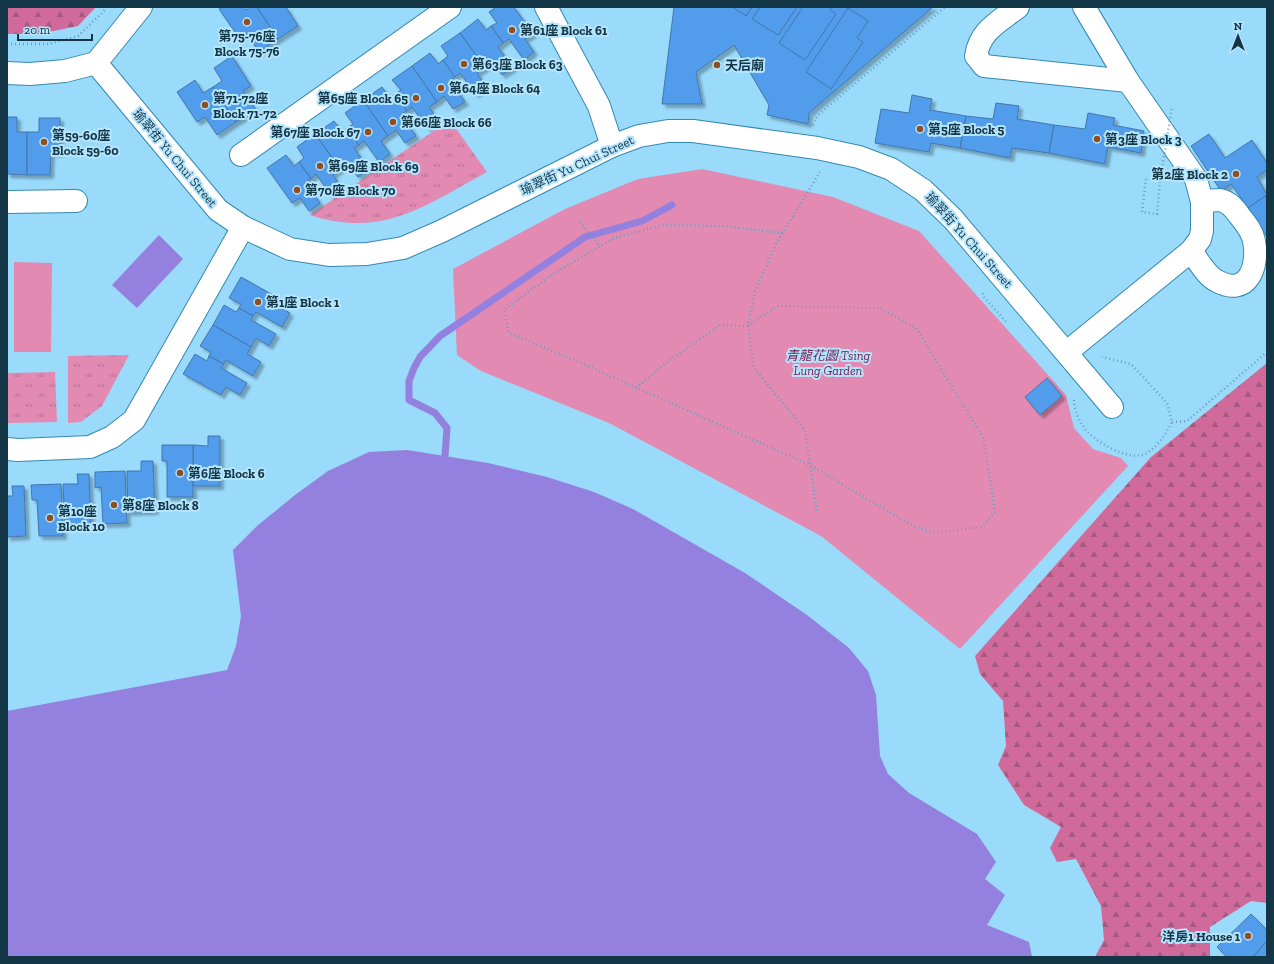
<svg xmlns="http://www.w3.org/2000/svg" width="1274" height="964" font-family="'Zilla Slab','Noto Sans TC',serif">
	<defs>
		<pattern id="forest-firs" width="22" height="20" patternUnits="userSpaceOnUse"><rect width="22" height="20" fill="#cf6a9a"/><path d="M5 1l3.5 6h-7zM16 11l3.5 6h-7z" fill="#a7587f"/></pattern>
		<pattern id="park-tufts" width="24" height="20" patternUnits="userSpaceOnUse"><rect width="24" height="20" fill="#e38ab3"/><path d="M3 7l-1-3M5 7V3M7 7l1-3M15 17l-1-3M17 17v-4M19 17l1-3" fill="none" stroke="#b77293"/></pattern>
		<filter id="shadow"><feDropShadow dx="3.5" dy="3.5" stdDeviation="1" flood-color="#0004"/></filter>
	</defs>
	<rect width="100%" height="100%" fill="#9adafb"/>
	<g fill="url(#forest-firs)">
		<polygon points="7,7 96,7 78,26 39,34 7,34"/>
		<polygon points="1267,363 1267,903 1251,901 1210,927 1210,957 1095,957 1104,940 1101,906 1076,859 1057,862 1050,848 1061,827 1024,805 998,765 1006,746 1003,701 980,674 975,656 1151,457"/>
	</g>
	<g fill="url(#park-tufts)">
		<path d="M450,120L487,172C426,205 383,239 310,215Z"/>
		<polygon points="129,355 102,406 81,422 68,423 68,356"/>
		<polygon points="55,372 57,422 7,423 7,373"/>
	</g>
	<g fill="#e38ab3">
		<polygon points="702,169 833,197 919,231 1066,395 1074,428 1093,449 1121,458 1128,466 960,649 821,536 609,423 481,371 457,355 453,269 565,209 638,179"/>
		<polygon points="14,262 52,263 51,352 14,352"/>
	</g>
	<g fill="#9380df">
		<polygon points="159,235 183,259 137,308 112,285"/>
		<polygon points="407,450 488,463 547,477 594,492 633,509 745,573 807,615 849,648 868,671 876,695 880,756 888,774 909,793 977,834 996,862 985,879 1005,895 987,925 1029,942 1032,957 7,957 7,711 227,670 236,646 241,616 233,550 257,526 295,495 328,471 369,452"/>
	</g>
	<g fill="none" stroke-linecap="round" stroke-linejoin="round">
		<polyline stroke="#9380df" stroke-width="7" points="445,456 447,428 435,413 409,400 409,381 414,368 420,357 440,336 585,237 642,221 672,205"/>
	</g>
	<g fill="#519ceb" stroke="#4476ab" filter="url(#shadow)">
		<polygon points="222,7 244,7 246,10 250,7 257,7 278,39 259,52 246,33 239,38 219,9"/>
		<polygon points="257,7 286,7 298,26 278,39"/>
		<polygon points="496,7 514,7 533,34 525,39 534,52 524,60 509,39 503,43 491,26 497,23 489,12"/>
		<polygon points="674,7 933,7 809,113 808,124 767,115 769,105 734,45 696,72 702,104 662,104"/>
		<polygon points="732,7 752,7 746,16"/>
		<polygon points="760,7 797,7 778,35 752,19"/>
		<polygon points="803,7 832,7 830,10 836,14 805,60 779,43"/>
		<polygon points="848,8 868,21 857,38 863,42 831,89 806,72"/>
		<polygon points="478,19 486,30 491,26 503,43 498,47 513,68 502,75 493,62 485,68 460,33"/>
		<polygon points="460,33 485,68 477,73 486,87 475,94 460,73 455,77 443,60 448,56 441,46"/>
		<polygon points="430,53 438,64 443,60 455,77 450,80 465,102 453,109 444,96 437,102 412,66"/>
		<polygon points="232,56 251,86 243,91 256,110 236,122 213,87 222,81 214,68"/>
		<polygon points="412,66 437,102 429,107 438,120 427,128 412,107 407,111 395,94 401,90 392,80"/>
		<polygon points="195,80 203,93 213,87 236,122 217,135 205,117 197,122 177,92"/>
		<polygon points="382,87 390,98 395,94 407,111 401,114 416,136 405,143 396,130 388,136 363,100"/>
		<polygon points="912,95 932,99 930,110 966,116 960,148 931,143 929,152 875,143 881,109 909,113"/>
		<polygon points="363,100 388,136 381,141 390,154 379,162 364,141 359,145 347,128 353,124 345,113"/>
		<polygon points="996,103 1019,106 1017,119 1054,125 1049,153 1012,148 1010,158 960,148 966,116 993,119"/>
		<polygon points="1088,113 1115,118 1113,125 1144,131 1141,153 1108,147 1105,164 1049,153 1054,125 1085,129"/>
		<polygon points="7,117 17,117 17,132 27,132 27,175 7,174"/>
		<polygon points="39,118 60,118 60,153 51,153 50,175 27,175 27,132 39,132"/>
		<polygon points="334,121 342,132 347,128 359,145 354,148 369,169 358,177 348,164 340,169 315,134"/>
		<polygon points="315,134 340,169 333,175 342,188 331,196 316,174 311,179 299,162 304,158 297,147"/>
		<polygon points="1209,134 1225,158 1252,140 1267,163 1267,170 1257,177 1267,195 1248,208 1231,184 1221,191 1191,146"/>
		<polygon points="286,155 294,166 299,162 311,179 305,182 320,203 309,211 300,198 292,203 267,168"/>
		<polygon points="1267,195 1267,237 1248,208"/>
		<polygon points="241,277 280,299 276,305 290,313 282,327 256,312 253,316 239,308 241,304 229,298"/>
		<polygon points="224,305 236,312 239,308 253,316 251,320 276,334 269,346 256,338 251,347 213,325"/>
		<polygon points="213,325 251,347 247,354 261,362 253,376 226,360 224,364 209,356 211,352 200,346"/>
		<polygon points="195,354 207,361 209,356 224,364 221,368 247,383 240,395 226,387 221,395 183,374"/>
		<polygon points="1047,378 1062,396 1040,415 1025,397"/>
		<polygon points="208,436 220,436 220,486 193,486 193,445 208,446"/>
		<polygon points="162,445 193,445 193,497 167,497 167,461 162,461"/>
		<polygon points="141,461 153,461 155,511 128,512 127,471 141,471"/>
		<polygon points="125,471 127,523 103,524 101,487 95,488 95,472"/>
		<polygon points="77,474 89,474 91,524 65,525 63,484 78,484"/>
		<polygon points="61,484 63,536 39,536 37,500 32,500 31,485"/>
		<polygon points="12,486 24,486 26,536 7,537 7,496 13,496"/>
		<polygon points="1251,914 1267,930 1267,941 1253,957 1227,957 1217,947"/>
		<polygon points="1267,941 1267,957 1253,957"/>
	</g>
	<g fill="none" stroke-linecap="round" stroke-linejoin="round">
		<defs>
			<g id="minor">
				<polyline points="546,7 599,106 612,146"/>
				<path d="M1018,7C999,22 980,30 976,56L984,66L1128,81"/>
				<polyline points="96,63 218,210 243,227 290,249 329,255 367,254 403,248 442,231 612,146 639,136 668,131 693,131 817,148 859,157 891,169 923,190 953,219 1112,407"/>
				<polyline points="7,73 30,74 65,71 96,63 141,7"/>
				<polyline points="241,155 450,7"/>
				<polyline points="7,202 76,201"/>
				<path d="M1191,251C1198,260 1206,276 1217,281C1248,298 1259,266 1254,241C1252,230 1245,223 1239,215C1234,208 1229,202 1220,200C1214,200 1207,201 1202,202"/>
				<polyline points="1067,352 1191,251 1200,239 1202,231 1202,202 1196,179 1128,81 1084,7"/>
				<polyline points="7,449 18,450 90,447 112,437 134,420 243,227"/>
			</g>
		</defs>
		<use href="#minor" stroke="#3489b0" stroke-width="24"/>
		<g stroke="#699fba" stroke-width="2.5" stroke-dasharray="1 3" stroke-linecap="butt">
			<polyline points="7,44 49,44 78,36 105,10"/>
			<polyline points="813,125 817,116 945,7"/>
			<polyline points="1146,179 1142,212 1157,214 1160,181"/>
			<polyline points="580,222 600,246"/>
			<polyline points="783,233 724,226 663,225 614,238 550,276 504,310 509,333 581,363 810,465 915,527 935,533 982,527 995,512 984,439 916,328 880,308 777,306 748,326 754,368 805,430 817,514"/>
			<polyline points="983,293 984,297 1007,323"/>
			<polyline points="636,388 670,360 720,325 748,326 755,291 777,242 820,172"/>
			<path d="M1074,400C1074,408 1078,419 1083,426C1092,441 1130,463 1147,453C1158,446 1166,434 1172,422L1167,403L1131,364L1102,357"/>
			<polyline points="1172,422 1187,421 1267,352"/>
		</g>
		<use href="#minor" stroke="#fff" stroke-width="22"/>
		<polyline stroke="#699fba" stroke-width="2.5" stroke-dasharray="1 3" stroke-linecap="butt" points="1160,181 1172,107"/>
	</g>
	<g fill="#904d1f" stroke="#b5e4fd" stroke-width="1.5">
		<circle cx="247" cy="22" r="4"/>
		<circle cx="512" cy="30" r="4"/>
		<circle cx="464" cy="64" r="4"/>
		<circle cx="717" cy="65" r="4"/>
		<circle cx="441" cy="88" r="4"/>
		<circle cx="416" cy="98" r="4"/>
		<circle cx="205" cy="105" r="4"/>
		<circle cx="393" cy="122" r="4"/>
		<circle cx="920" cy="129" r="4"/>
		<circle cx="368" cy="132" r="4"/>
		<circle cx="1097" cy="139" r="4"/>
		<circle cx="44" cy="142" r="4"/>
		<circle cx="320" cy="166" r="4"/>
		<circle cx="1236" cy="174" r="4"/>
		<circle cx="297" cy="190" r="4"/>
		<circle cx="258" cy="302" r="4"/>
		<circle cx="180" cy="473" r="4"/>
		<circle cx="114" cy="505" r="4"/>
		<circle cx="50" cy="518" r="4"/>
		<circle cx="1248" cy="936" r="4"/>
	</g>
	<g text-anchor="middle" dominant-baseline="central" stroke-width="4" stroke-linejoin="round" paint-order="stroke">
		<g font-size="13" font-weight="bold" fill="#123646" stroke="#b5e4fd" text-anchor="start">
			<text x="520" y="30">第61座 Block 61</text>
			<text x="247" y="36" text-anchor="middle">第75-76座<tspan x="247" dy="15">Block 75-76</tspan></text>
			<text x="472" y="64">第63座 Block 63</text>
			<text x="725" y="65">天后廟</text>
			<text x="449" y="88">第64座 Block 64</text>
			<text x="213" y="98">第71-72座<tspan x="213" dy="15">Block 71-72</tspan></text>
			<text x="408" y="98" text-anchor="end">第65座 Block 65</text>
			<text x="401" y="122">第66座 Block 66</text>
			<text x="928" y="129">第5座 Block 5</text>
			<text x="360" y="132" text-anchor="end">第67座 Block 67</text>
			<text x="52" y="135">第59-60座<tspan x="52" dy="15">Block 59-60</tspan></text>
			<text x="1105" y="139">第3座 Block 3</text>
			<text x="328" y="166">第69座 Block 69</text>
			<text x="1228" y="174" text-anchor="end">第2座 Block 2</text>
			<text x="305" y="190">第70座 Block 70</text>
			<text x="266" y="302">第1座 Block 1</text>
			<text x="188" y="473">第6座 Block 6</text>
			<text x="122" y="505">第8座 Block 8</text>
			<text x="58" y="511">第10座<tspan x="58" dy="15">Block 10</tspan></text>
			<text x="1240" y="936" text-anchor="end">洋房1 House 1</text>
		</g>
		<g font-size="13" fill="#123646" stroke="#b5e4fd">
			<text transform="translate(175 158) rotate(50)">瑜翠街 Yu Chui Street</text>
			<text transform="translate(577 165) rotate(-25)">瑜翠街 Yu Chui Street</text>
			<text transform="translate(969 240) rotate(48)">瑜翠街 Yu Chui Street</text>
		</g>
		<g font-size="13" font-style="italic" fill="#771b4e" stroke="#b5e4fd">
			<text x="828" y="355">青龍花園 Tsing<tspan x="828" dy="15">Lung Garden</tspan></text>
		</g>
	</g>
	<rect width="1274" height="964" fill="none" stroke="#123646" stroke-width="16"/>
	<g transform="translate(1238 36)" stroke="#b5e4fd" stroke-width="3" paint-order="stroke">
	<path d="M0-3L7 15L0 10L-7 15Z" fill="#123646"/>
	<text y="-6" font-size="11" font-weight="bold" text-anchor="middle" fill="#123646">N</text>
	</g>
	<path d="M18 34v6h74v-6" fill="none" stroke="#123646" stroke-width="2"/>
	<text x="24" y="34" font-size="12" fill="#123646" stroke="#b5e4fd" stroke-width="3" paint-order="stroke">20 m</text>
</svg>
